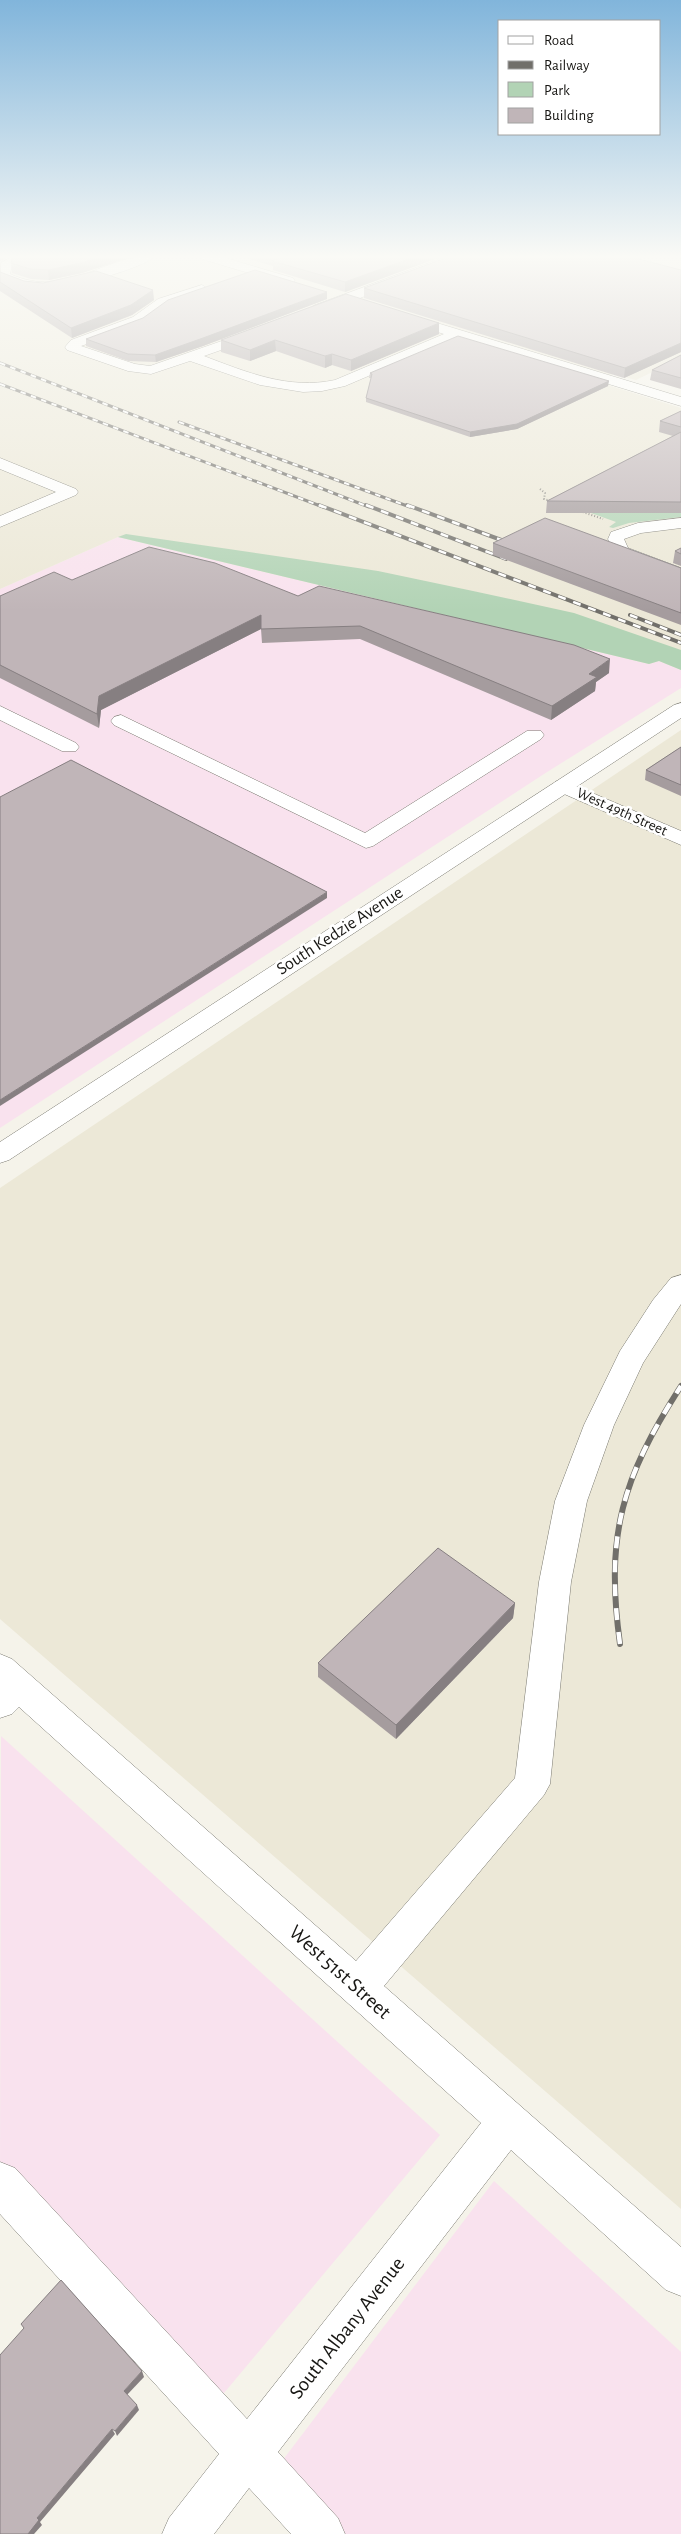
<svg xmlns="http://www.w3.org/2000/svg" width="681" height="2534" font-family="'Alegreya Sans',sans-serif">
	<rect width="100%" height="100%" fill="#f5f3ea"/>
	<g fill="#f9e2ee">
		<polygon points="118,537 649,664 659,661 681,670 681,688 544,774 0,1128 0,589"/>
		<polygon points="1,1736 440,2135 209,2411 0,2183"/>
		<polygon points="494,2181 681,2352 681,2534 322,2534 270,2477"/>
	</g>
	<g fill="#ece8d7">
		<polygon points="0,256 681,256 681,358 636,380 613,374 598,382 681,408 681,670 659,661 649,664 118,537 0,589"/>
		<polygon points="681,730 681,2209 0,1619 0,1188"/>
	</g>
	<g fill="#b2d3b5">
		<polygon points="574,507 640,513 681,512 681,517 629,523 613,528 609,527 616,522"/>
		<polygon points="126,534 378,571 473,591 574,613 681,650 681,670 659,661 649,664 118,537"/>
	</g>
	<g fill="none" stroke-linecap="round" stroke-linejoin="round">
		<defs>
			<g id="minor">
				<path d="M13,256H30L12,265L10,274C68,300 101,255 155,256C144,269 53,293 34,291C22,290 11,284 1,280V263Z"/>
				<polygon points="200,256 219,256 293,278 295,281 289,285 285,284 202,259"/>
				<polygon points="448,256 465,256 463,259 323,312 313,312 311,309 313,306"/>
				<path d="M202,285L208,289L207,292L168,305L143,323L125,331L81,346L135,364L150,366L256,329L263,333L261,336L204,356C246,372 289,390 335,380L444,334L399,320L397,317L404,313L681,397V406L457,338L345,386L322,391L303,392L260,385L190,361L151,374L128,371L67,350L65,347L71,340L133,317L158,299Z"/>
				<polygon points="0,458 76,489 78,492 76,495 0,527 0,516 56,492 0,469"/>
				<polygon points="681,518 681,528 641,533 624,539 628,548 681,568 681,579 615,555 608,539 611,532 638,523"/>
				<polygon points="0,706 76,743 79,747 76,751 62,751 0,720"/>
				<polygon points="121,715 365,833 527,731 541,731 544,735 541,739 373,846 366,848 114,725 111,721 114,717"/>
				<polygon points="562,780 681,831 681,845 555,790 552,786 555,782"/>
				<polygon points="681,1275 681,1304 643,1363 614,1425 587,1501 571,1582 550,1784 544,1795 384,1986 681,2247 681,2296 666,2290 511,2150 278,2452 338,2518 345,2534 291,2534 249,2488 214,2534 162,2534 169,2518 219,2454 0,2214 0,2162 15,2168 247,2419 481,2123 19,1707 12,1714 0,1718 0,1654 12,1659 356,1961 515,1778 539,1582 555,1501 584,1425 620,1351 653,1300 671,1278"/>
			</g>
			<polygon id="major" points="681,703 681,718 9,1160 0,1163 0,1142 674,705"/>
		</defs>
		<use href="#minor" stroke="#7a7970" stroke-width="1"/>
		<use href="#major" stroke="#7a7970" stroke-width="1"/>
		<g stroke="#8a8983" stroke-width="2" stroke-dasharray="1 2" stroke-linecap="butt">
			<polyline points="540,489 545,493 544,499 551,501"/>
			<polyline points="580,511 603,519"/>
		</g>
		<use href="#minor" fill="#fff" fill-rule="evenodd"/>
		<use href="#major" fill="#fff" fill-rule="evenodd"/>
		<defs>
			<g id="rail-far2">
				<polyline points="0,363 369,507"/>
				<polyline points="0,384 323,507"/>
				<polyline points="179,422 410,507"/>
			</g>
			<g id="rail-far1">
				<polyline points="319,505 681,643"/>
				<polyline points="366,505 506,559"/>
				<polyline points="407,505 512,544"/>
				<polyline points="630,615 681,635"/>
			</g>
			<path id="rail" d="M620,1644C605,1535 622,1478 681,1386"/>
		</defs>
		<use href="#rail-far2" stroke="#716f6a" stroke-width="3"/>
		<use href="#rail-far1" stroke="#716f6a" stroke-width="4"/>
		<use href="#rail" stroke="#716f6a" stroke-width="6"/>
		<use href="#rail-far2" stroke="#fff" stroke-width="2" stroke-dasharray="5.5" stroke-linecap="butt"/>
		<use href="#rail-far1" stroke="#fff" stroke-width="2.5" stroke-dasharray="8" stroke-linecap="butt"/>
		<use href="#rail" stroke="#fff" stroke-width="4.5" stroke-dasharray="12" stroke-linecap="butt"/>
	</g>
	<g fill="#a59c9e">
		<polygon points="0,256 10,256 0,261 0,272 24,281 154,300 132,315 72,338 0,291"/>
		<polygon points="14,256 134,256 82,273 49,280 31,279 12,273 11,263"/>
		<polygon points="239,256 443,256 345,292 273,270 273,266"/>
		<polygon points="681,270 681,352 624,378 364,298 364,288"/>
		<polygon points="327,299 203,346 156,362 128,361 86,346 86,339"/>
		<polygon points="439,334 351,371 332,365 325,368 276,351 250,361 221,352 221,340"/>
		<polygon points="681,355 681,389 650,380 652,370"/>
		<polygon points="370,373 608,386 517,429 470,437 366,402 366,398 371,378 369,378"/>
		<polygon points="681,411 681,513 546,513 547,501 673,436 659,432 660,421"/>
		<polygon points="493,543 681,568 681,625 493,555"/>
		<polygon points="681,548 681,566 673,563 675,551"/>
		<polygon points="72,580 298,596 609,673 596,682 595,691 551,720 360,639 262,643 261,629 101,710 99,728 0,678 0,596"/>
		<polygon points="681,747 681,796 645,780 646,770"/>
		<polygon points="515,1603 513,1618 396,1739 318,1677 318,1663"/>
	</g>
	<g fill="#867f81">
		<polygon points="0,256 10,256 0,261 0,282"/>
		<polygon points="104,256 134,256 82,273 49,280 48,270"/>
		<polygon points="417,256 443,256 345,292 345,282"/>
		<polygon points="153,290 154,300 132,315 72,338 71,328"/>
		<polygon points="327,292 327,299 203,346 156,362 155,355"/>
		<polygon points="439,323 439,334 351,371 351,360"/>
		<polygon points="275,340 276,351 250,361 250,350"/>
		<polygon points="681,343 681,352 624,378 625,368"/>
		<polygon points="332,354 332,365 325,368 325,356"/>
		<polygon points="609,381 608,386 517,429 470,437 470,432"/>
		<polygon points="261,615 261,629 101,710 99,728 97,714 99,696"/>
		<polygon points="610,659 609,673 596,682 595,691 551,720 552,706 589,674"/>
		<polygon points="327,892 327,898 0,1106 0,1100"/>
		<polygon points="515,1603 513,1618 396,1739 396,1725"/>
		<polygon points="142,2371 144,2377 126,2396 124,2391"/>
		<polygon points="137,2405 139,2410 117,2436 115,2431"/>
		<polygon points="112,2429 115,2434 40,2522 42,2525 34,2534 28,2534 37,2518"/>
	</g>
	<g fill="#c0b5b8" stroke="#867f81">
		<polygon points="14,256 104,256 81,263 48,270 30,269 11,263 12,257"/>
		<polygon points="270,256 417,256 345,282 272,261 279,258"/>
		<polygon points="451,256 627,256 681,270 681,343 625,368 364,288"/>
		<polygon points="255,270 327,292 203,338 155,355 128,354 86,339 143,318 168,300"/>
		<polygon points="96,271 153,290 131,305 71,328 0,282 0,272 24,281 43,283"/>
		<polygon points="346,294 439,323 351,360 332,354 325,356 275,340 250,350 221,340"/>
		<polygon points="458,336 609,381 517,424 470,432 366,398 372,374 370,373"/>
		<polygon points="681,355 681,378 652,370"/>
		<polygon points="681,411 681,427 660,421"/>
		<polygon points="681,432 681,502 547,501"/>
		<polygon points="545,518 681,568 681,613 493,543"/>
		<polygon points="149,547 215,563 298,596 319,586 574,645 610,659 589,674 597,677 552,706 360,626 261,629 261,615 99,696 97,714 0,665 0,596 54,572 72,580"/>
		<polygon points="681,548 681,554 675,551"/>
		<polygon points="681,747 681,785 646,770"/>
		<polygon points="71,760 327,892 0,1100 0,797"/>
		<polygon points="438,1548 515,1603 396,1725 318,1663"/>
		<polygon points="61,2280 142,2371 124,2391 137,2405 115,2431 112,2429 37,2518 39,2520 28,2534 0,2534 0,2355 24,2328 21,2324"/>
	</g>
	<linearGradient id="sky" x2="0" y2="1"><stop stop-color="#81b5db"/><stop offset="0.42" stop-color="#fafaf6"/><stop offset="1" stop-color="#fafaf6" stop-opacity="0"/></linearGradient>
	<rect width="681" height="611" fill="url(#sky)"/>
	<g text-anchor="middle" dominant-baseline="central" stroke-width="5" stroke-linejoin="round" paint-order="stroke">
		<g font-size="15" fill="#171613" stroke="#fff">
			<text transform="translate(622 812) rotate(24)">West 49th Street</text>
		</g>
		<g font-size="18" fill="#171613" stroke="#fff">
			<text transform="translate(340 931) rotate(-33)">South Kedzie Avenue</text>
		</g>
		<g font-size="21" fill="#171613" stroke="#fff">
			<text transform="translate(340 1972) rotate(42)">West 51st Street</text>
			<text transform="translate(347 2328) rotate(-52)">South Albany Avenue</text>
		</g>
	</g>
	<rect x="498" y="20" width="162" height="115" fill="#ffffff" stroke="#a2a2a1"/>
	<rect x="508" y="36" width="25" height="8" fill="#ffffff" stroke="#a2a2a1"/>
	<text x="544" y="45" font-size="15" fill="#171613">Road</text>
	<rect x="508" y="61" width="25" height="8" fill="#716f6a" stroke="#a2a2a1"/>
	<text x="544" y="70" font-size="15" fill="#171613">Railway</text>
	<rect x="508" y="82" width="25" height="15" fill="#b2d3b5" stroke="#a2a2a1"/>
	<text x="544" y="95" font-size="15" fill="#171613">Park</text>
	<rect x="508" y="108" width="25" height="15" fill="#c0b5b8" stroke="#a2a2a1"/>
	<text x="544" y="120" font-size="15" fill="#171613">Building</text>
</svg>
